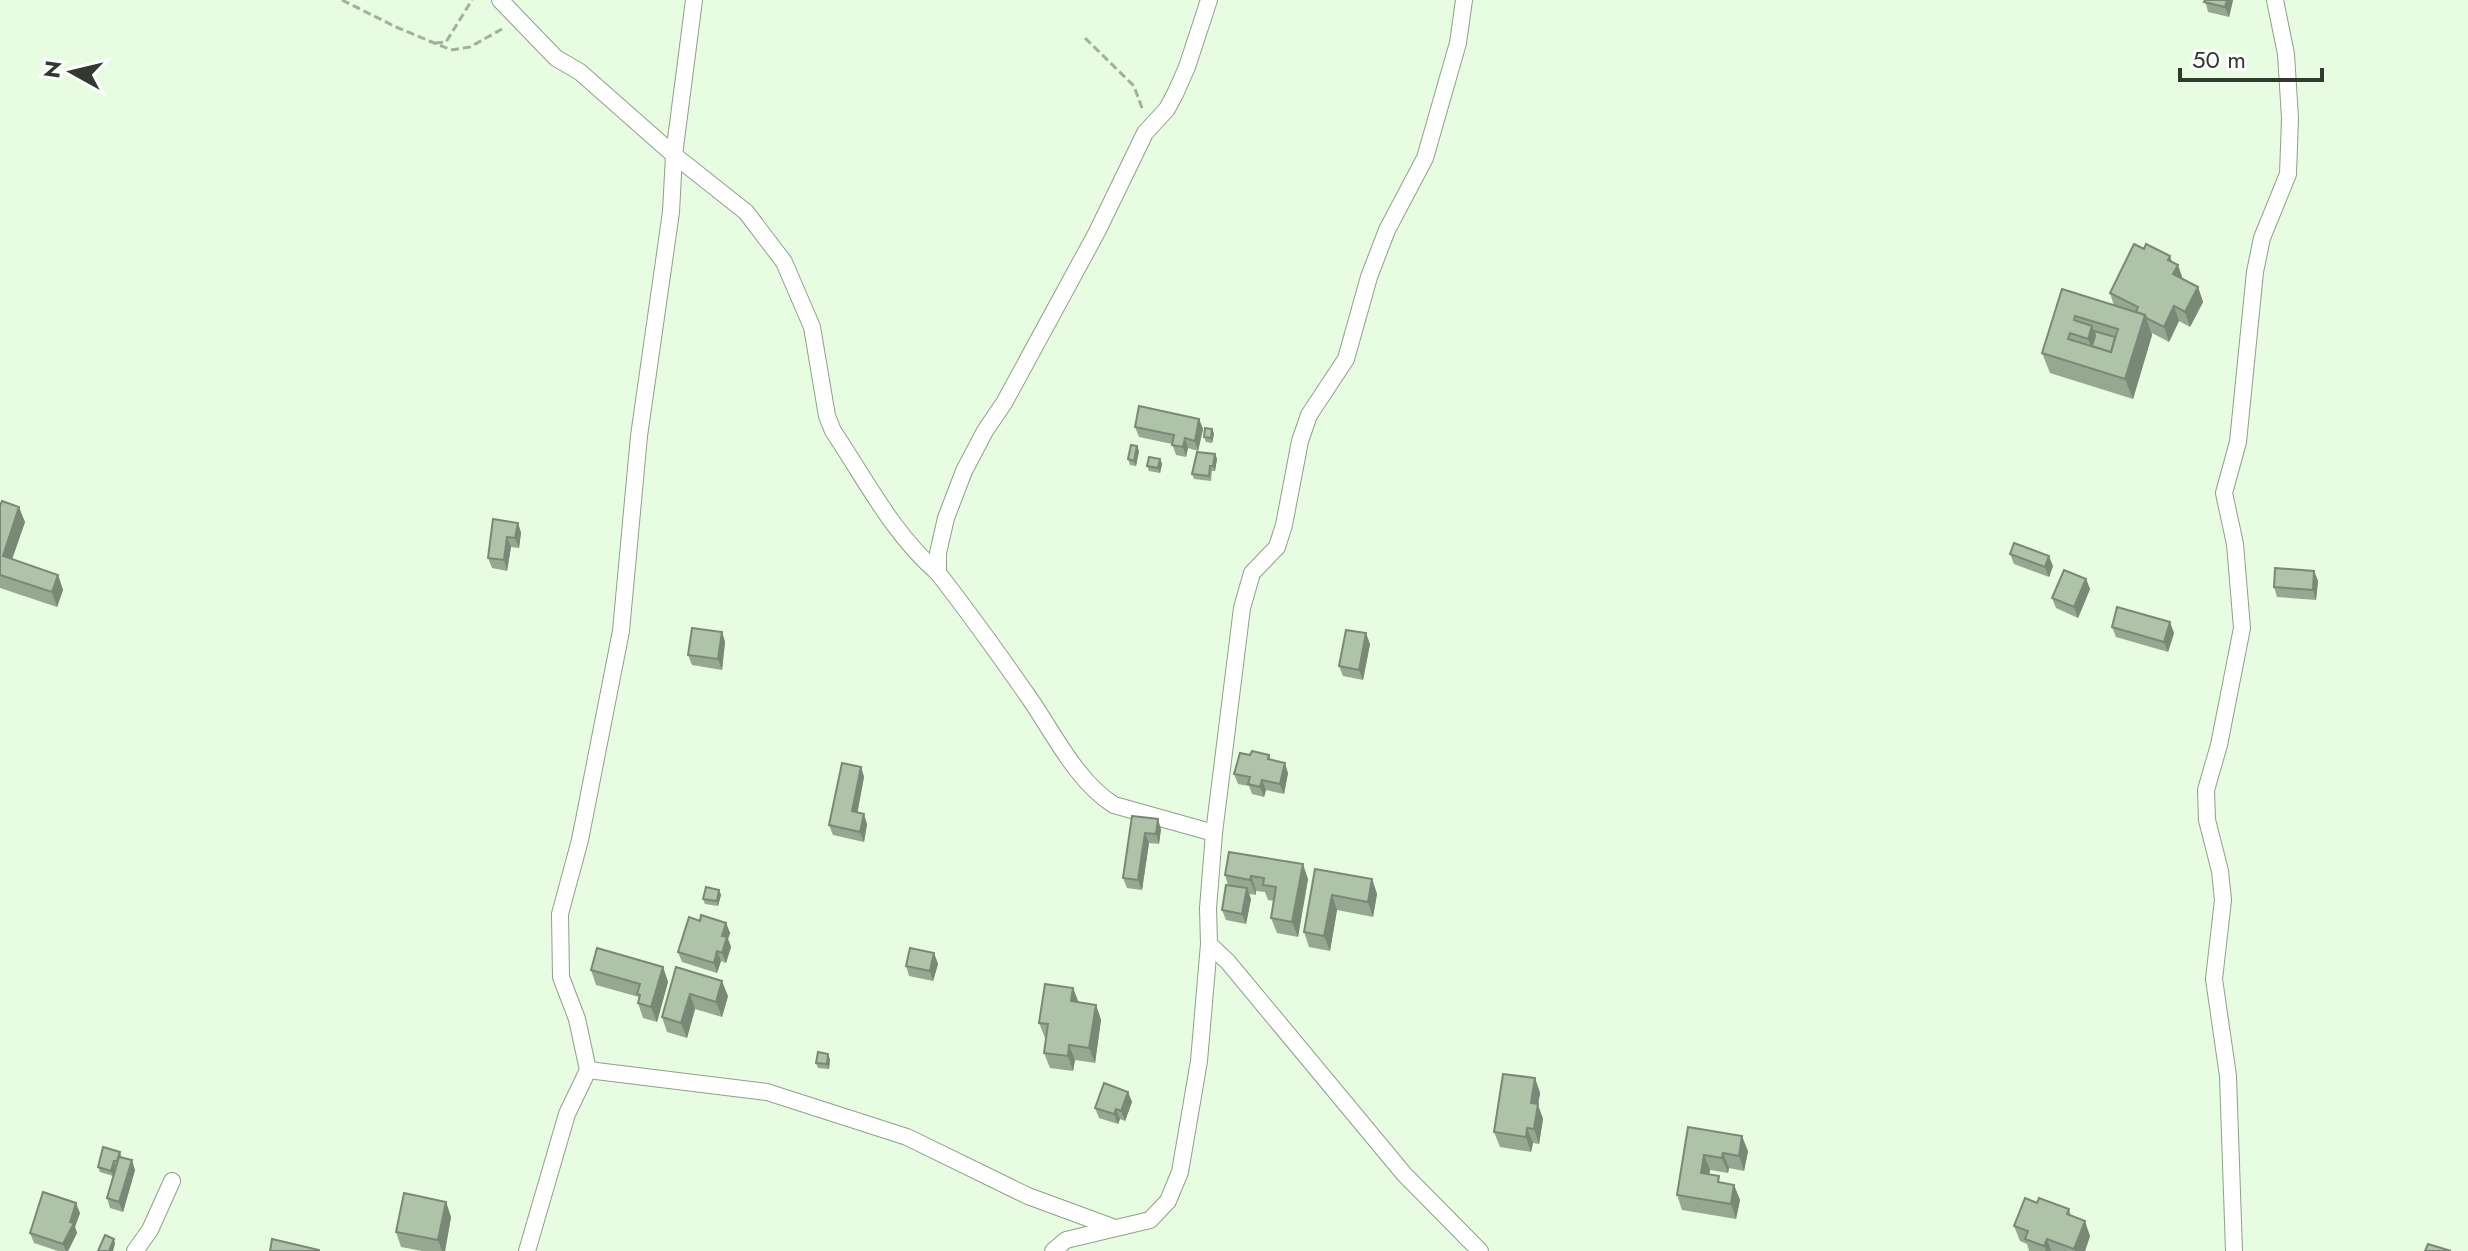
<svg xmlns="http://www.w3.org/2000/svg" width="2468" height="1251" font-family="Jost,sans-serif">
	<rect width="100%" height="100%" fill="#e7fce1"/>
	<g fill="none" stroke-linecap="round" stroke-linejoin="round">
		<defs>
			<g id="minor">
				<path d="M500,0L556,58L580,72L674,155L746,212L784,262L812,327L827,416L833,431C866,480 892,533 938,573V553L946,518L964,471L985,431L1004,403L1097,232L1145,133L1167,109L1176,92L1187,67L1209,0"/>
				<path d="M938,573C970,614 1000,656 1030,699C1054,734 1077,782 1114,805L1214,833"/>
				<polyline points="1209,944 1228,962 1404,1174 1480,1251"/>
				<polyline points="588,1070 767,1092 907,1137 1028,1196 1115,1228"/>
				<polyline points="135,1251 150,1230 172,1181"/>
				<polyline points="527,1251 567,1114 588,1070 577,1019 561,977 560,914 580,840 621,631 639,436 671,212 674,155 694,0"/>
				<polyline points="1053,1251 1066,1240 1150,1220 1168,1201 1180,1172 1199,1061 1209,944 1208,908 1214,833 1242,608 1252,573 1277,547 1284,525 1300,441 1309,415 1346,359 1369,277 1387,230 1425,158 1458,43 1464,0"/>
				<polyline points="2234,1251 2228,1076 2214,979 2223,900 2220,871 2207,820 2206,790 2219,745 2242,628 2235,544 2224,493 2238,442 2255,272 2262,238 2288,174 2290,118 2286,54 2275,0"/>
			</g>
		</defs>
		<use href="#minor" stroke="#8ea188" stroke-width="18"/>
		<g stroke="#a1b19d" stroke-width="3" stroke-dasharray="8 4" stroke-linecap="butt">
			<polyline points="342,0 396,27 451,50 470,47 502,29"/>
			<polyline points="1085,38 1134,86 1142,108"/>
			<polyline points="435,43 446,42 472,0"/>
		</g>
		<use href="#minor" stroke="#fff" stroke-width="16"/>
	</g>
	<g fill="#96a891">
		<polygon points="2205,0 2233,0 2229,17 2208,12"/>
		<polygon points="2172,262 2178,265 2183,280 2198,287 2203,302 2190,327 2179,321 2169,342 2152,333 2152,335 2133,399 2050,373 2042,353 2062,289 2114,306 2110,293"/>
		<polygon points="1199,419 1203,429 1198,451 1188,448 1186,457 1176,455 1172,444 1139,437 1135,427"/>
		<polygon points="1212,429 1214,434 1212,443 1206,442 1204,437"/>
		<polygon points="1137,446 1139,451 1136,466 1130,465 1128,459"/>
		<polygon points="1215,454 1217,459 1215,471 1212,471 1211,481 1194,479 1192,474"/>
		<polygon points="1160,459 1162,464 1160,473 1149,471 1147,466"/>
		<polygon points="0,506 25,522 12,559 58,575 63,590 57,607 0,588"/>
		<polygon points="518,523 521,533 519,548 511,547 507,571 492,568 488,558"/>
		<polygon points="2010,554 2053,566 2049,577 2014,564"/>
		<polygon points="2314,571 2318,581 2316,600 2277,597 2274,587"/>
		<polygon points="2086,579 2090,589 2078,618 2056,608 2052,598"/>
		<polygon points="2112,627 2174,633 2168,652 2116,637"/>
		<polygon points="722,632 725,642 722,670 692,665 688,655"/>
		<polygon points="1370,644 1363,680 1343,676 1339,666"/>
		<polygon points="1250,755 1269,755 1271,760 1288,773 1284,794 1266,790 1264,797 1252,794 1249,786 1238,784 1234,774"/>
		<polygon points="861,767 864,777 857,812 867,824 864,842 833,835 829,825"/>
		<polygon points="1132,816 1161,829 1159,844 1149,843 1142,890 1127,888 1123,878"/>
		<polygon points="1229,852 1308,879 1298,937 1277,933 1271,918 1274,901 1268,900 1265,892 1256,891 1256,895 1249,894 1251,899 1246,924 1226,920 1222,910 1228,885 1225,875"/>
		<polygon points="1315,869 1372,879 1377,894 1373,917 1337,910 1330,951 1309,947 1304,932"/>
		<polygon points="719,890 721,895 718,906 705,904 703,899"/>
		<polygon points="700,921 726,923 730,933 728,939 731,947 726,963 721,961 717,973 682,962 678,952"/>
		<polygon points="934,953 938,964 933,981 909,976 906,966"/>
		<polygon points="663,967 668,982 657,1022 643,1018 638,1003 639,997 596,985 591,970"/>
		<polygon points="676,967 728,996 722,1017 695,1009 687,1038 667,1032 662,1017"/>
		<polygon points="1073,988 1078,1002 1096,1005 1101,1020 1095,1063 1075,1060 1073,1071 1050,1068 1044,1053 1046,1038 1045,1038 1039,1023"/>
		<polygon points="830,1059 829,1069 818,1068 816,1063"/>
		<polygon points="1535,1078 1540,1093 1538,1105 1543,1119 1539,1144 1533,1143 1531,1152 1500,1147 1494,1132"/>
		<polygon points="1128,1092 1132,1102 1125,1121 1120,1119 1118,1124 1099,1118 1095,1108"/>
		<polygon points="1688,1127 1748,1151 1744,1171 1729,1168 1728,1173 1710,1170 1709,1174 1722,1183 1734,1185 1740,1200 1736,1219 1682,1210 1677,1195"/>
		<polygon points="120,1152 122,1158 135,1170 123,1212 110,1208 107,1198 116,1166 113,1176 100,1172 98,1167"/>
		<polygon points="446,1202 451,1217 445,1251 422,1251 401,1247 396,1232"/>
		<polygon points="2037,1203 2069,1209 2071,1216 2090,1236 2085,1251 2029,1251 2027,1244 2020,1241 2014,1226"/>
		<polygon points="80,1213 75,1227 77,1233 68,1251 58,1251 34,1243 30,1233"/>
	</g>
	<g fill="#7a8876">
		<polygon points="2227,0 2233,0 2229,17 2225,7"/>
		<polygon points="2170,256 2175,271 2178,265 2183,280 2179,289 2168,260"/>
		<polygon points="2198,287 2203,302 2190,327 2185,312"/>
		<polygon points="2174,306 2179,321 2169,342 2164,327"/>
		<polygon points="2145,315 2152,335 2133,399 2125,379"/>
		<polygon points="2092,326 2099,346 2094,355 2088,339"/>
		<polygon points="1199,419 1203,429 1198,451 1195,441"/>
		<polygon points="1212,429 1214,434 1212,443 1211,438"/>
		<polygon points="1185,438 1188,448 1186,457 1183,447"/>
		<polygon points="1137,446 1139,451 1136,466 1134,461"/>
		<polygon points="1215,454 1217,459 1215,471 1213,466"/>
		<polygon points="1160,459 1162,464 1160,473 1158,468"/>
		<polygon points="19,507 25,522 8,571 3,556"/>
		<polygon points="518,523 521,533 519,548 515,538"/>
		<polygon points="507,537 511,547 507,571 504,560"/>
		<polygon points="2049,556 2053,566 2049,577 2045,567"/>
		<polygon points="2314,571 2318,581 2316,600 2313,590"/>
		<polygon points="58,575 63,590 57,607 52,592"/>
		<polygon points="2086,579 2090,589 2078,618 2074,607"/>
		<polygon points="2170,622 2174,633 2168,652 2164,642"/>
		<polygon points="722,632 725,642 722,670 718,659"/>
		<polygon points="1366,633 1370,644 1363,680 1359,670"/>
		<polygon points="1285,763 1288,773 1284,794 1280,784"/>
		<polygon points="861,767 864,777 856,821 852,811"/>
		<polygon points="1262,780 1266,790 1264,797 1260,787"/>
		<polygon points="864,814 867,824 864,842 860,832"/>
		<polygon points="1158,819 1161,829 1159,844 1156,834"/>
		<polygon points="1145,833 1149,843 1142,890 1138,880"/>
		<polygon points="1303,864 1308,879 1298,937 1292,922"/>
		<polygon points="1251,876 1256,891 1256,895 1250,880"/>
		<polygon points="1372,879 1377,894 1373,917 1368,902"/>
		<polygon points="1247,888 1251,899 1246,924 1242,914"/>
		<polygon points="719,890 721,895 718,906 717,901"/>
		<polygon points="1332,895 1337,910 1330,951 1324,936"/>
		<polygon points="726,923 730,933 728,939 731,947 726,963 722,953 722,936"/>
		<polygon points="717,951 721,961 717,973 714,963"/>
		<polygon points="934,953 938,964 933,981 930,971"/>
		<polygon points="663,967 668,982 657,1022 651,1007"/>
		<polygon points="722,981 728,996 722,1017 716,1002"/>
		<polygon points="1073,988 1079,1003 1071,1001"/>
		<polygon points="690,994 695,1009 687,1038 681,1023"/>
		<polygon points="1096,1005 1101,1020 1095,1063 1089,1048"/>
		<polygon points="1069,1045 1075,1060 1073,1071 1068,1056"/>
		<polygon points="828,1054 830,1059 829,1069 827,1064"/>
		<polygon points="1535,1078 1540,1093 1538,1105 1543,1119 1539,1144 1534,1129 1531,1103"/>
		<polygon points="1128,1092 1132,1102 1125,1121 1121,1111"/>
		<polygon points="1116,1109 1120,1119 1118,1124 1114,1114"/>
		<polygon points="1527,1128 1533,1143 1531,1152 1526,1137"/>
		<polygon points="1742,1136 1748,1151 1744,1171 1739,1156"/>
		<polygon points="1723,1153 1729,1168 1728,1173 1722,1158"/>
		<polygon points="1704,1155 1710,1170 1707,1188 1701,1173"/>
		<polygon points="132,1160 135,1170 123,1212 119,1202"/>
		<polygon points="114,1161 115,1166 113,1176 111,1171"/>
		<polygon points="1734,1185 1740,1200 1736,1219 1731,1204"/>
		<polygon points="446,1202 451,1217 445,1251 442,1251 438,1240"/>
		<polygon points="76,1203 80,1213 75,1227 77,1233 68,1251 66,1251 63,1244"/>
		<polygon points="2085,1221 2090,1236 2085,1251 2075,1251 2074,1249"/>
		<polygon points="114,1239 115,1244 113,1251 109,1251"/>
		<polygon points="2047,1239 2051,1251 2046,1251 2044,1246"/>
	</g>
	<g fill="#afc3a9" stroke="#7a8876" stroke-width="2" fill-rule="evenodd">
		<polygon points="2205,0 2227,0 2225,7 2204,2"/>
		<polygon points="2134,244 2144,249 2146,244 2170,256 2168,260 2178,265 2173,274 2198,287 2185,312 2174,306 2164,327 2146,318 2145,315 2136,312 2138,307 2110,293"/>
		<path d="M2062,289L2145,315L2125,379L2042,353ZM2075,316L2118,329L2111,352L2068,339L2070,333L2088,339L2092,326L2074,320Z"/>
		<polygon points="2094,331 2115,337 2111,352 2092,346 2095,336"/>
		<polygon points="1139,406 1199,419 1195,441 1185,438 1183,447 1172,445 1174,435 1135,427"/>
		<polygon points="1205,428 1212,429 1211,438 1204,437"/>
		<polygon points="1131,445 1137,446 1134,461 1128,459"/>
		<polygon points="1197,452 1215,454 1213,466 1210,466 1209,476 1192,474"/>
		<polygon points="1149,457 1160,459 1158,468 1147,466"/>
		<polygon points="2,501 19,507 3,556 58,575 52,592 0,575 0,506"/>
		<polygon points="493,519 518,523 515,538 507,537 504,560 488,558"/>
		<polygon points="2014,543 2049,556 2045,567 2010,554"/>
		<polygon points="2275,568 2314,571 2313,590 2274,587"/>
		<polygon points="2064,570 2086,579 2074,607 2052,598"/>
		<polygon points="2117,607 2170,622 2164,642 2112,627"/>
		<polygon points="692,628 722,632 718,659 688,655"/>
		<polygon points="1346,630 1366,633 1359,670 1339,666"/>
		<polygon points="1252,751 1269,755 1268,759 1285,763 1280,784 1262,780 1260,787 1248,784 1250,777 1234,774 1240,753 1250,755"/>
		<polygon points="842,763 861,767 852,811 864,814 860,832 829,825"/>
		<polygon points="1132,816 1158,819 1156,834 1145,833 1138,880 1123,878"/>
		<polygon points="1229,852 1303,864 1292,922 1271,918 1276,887 1263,885 1264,878 1251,876 1250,880 1225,875"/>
		<polygon points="1315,869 1372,879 1368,902 1332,895 1324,936 1304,932"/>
		<polygon points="1226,885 1247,888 1242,914 1222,910"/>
		<polygon points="706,887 719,890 717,901 703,899"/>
		<polygon points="701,915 726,923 722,936 727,937 722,953 717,951 714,963 678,952 689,917 700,921"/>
		<polygon points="597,948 663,967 651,1007 638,1003 640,995 637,994 640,984 591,970"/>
		<polygon points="910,948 934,953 930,971 906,966"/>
		<polygon points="676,967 722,981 716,1002 690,994 681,1023 662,1017"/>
		<polygon points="1045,984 1073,988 1071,1001 1096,1005 1089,1048 1069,1045 1068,1056 1044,1053 1048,1024 1039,1023"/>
		<polygon points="818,1052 828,1054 827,1064 816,1063"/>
		<polygon points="1503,1074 1535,1078 1531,1103 1538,1104 1534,1129 1527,1128 1526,1137 1494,1132"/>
		<polygon points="1104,1083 1128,1092 1121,1111 1116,1109 1114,1114 1095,1108"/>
		<polygon points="1688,1127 1742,1136 1739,1156 1723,1153 1722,1158 1704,1155 1701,1173 1719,1176 1718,1182 1734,1185 1731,1204 1677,1195"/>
		<polygon points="103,1147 120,1152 117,1161 114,1161 111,1171 98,1167"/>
		<polygon points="119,1157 132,1160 119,1202 107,1198"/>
		<polygon points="43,1192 76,1203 70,1222 74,1223 63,1244 30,1233"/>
		<polygon points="404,1193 446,1202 438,1240 396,1232"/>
		<polygon points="2025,1198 2037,1203 2039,1198 2069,1209 2067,1214 2085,1221 2074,1249 2047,1239 2044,1246 2025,1239 2028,1231 2014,1226"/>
		<polygon points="105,1235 114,1239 109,1251 98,1251"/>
		<polygon points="272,1239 319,1250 319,1251 270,1251"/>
		<polygon points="2428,1244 2451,1251 2425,1251"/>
	</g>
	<g transform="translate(72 72) rotate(278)" stroke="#ffffff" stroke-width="6" paint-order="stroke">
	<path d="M0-6L14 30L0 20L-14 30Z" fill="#323a30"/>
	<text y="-12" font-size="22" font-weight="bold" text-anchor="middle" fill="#323a30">N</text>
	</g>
	<path d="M2180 68v12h142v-12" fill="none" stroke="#323a30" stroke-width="4"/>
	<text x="2192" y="68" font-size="24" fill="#323a30" stroke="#ffffff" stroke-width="6" paint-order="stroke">50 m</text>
</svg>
